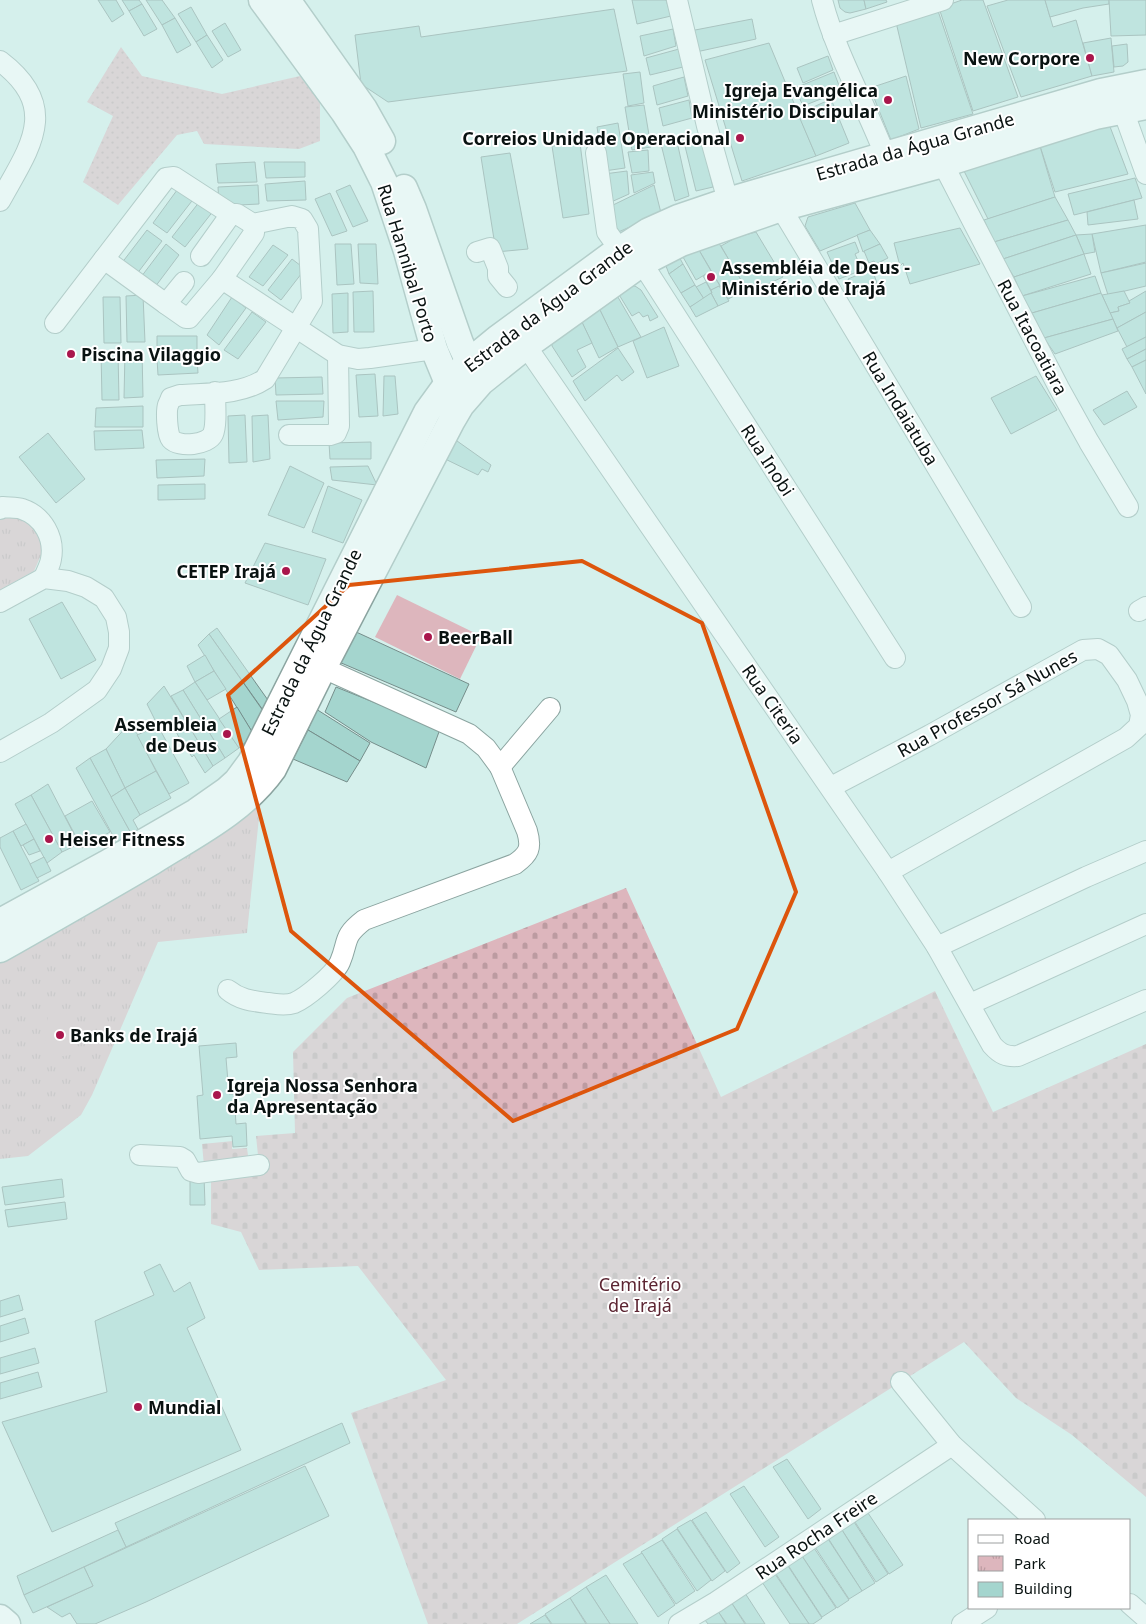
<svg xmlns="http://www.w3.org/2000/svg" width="1146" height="1624" font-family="'Noto Sans',sans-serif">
	<defs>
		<pattern id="grass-dots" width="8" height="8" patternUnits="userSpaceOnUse" patternTransform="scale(1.25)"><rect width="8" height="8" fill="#ddb6bd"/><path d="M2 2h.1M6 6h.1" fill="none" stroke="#bc9ba1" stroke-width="1.8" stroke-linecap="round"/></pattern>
		<pattern id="cemetery-stones" width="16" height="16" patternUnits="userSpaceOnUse" patternTransform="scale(1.25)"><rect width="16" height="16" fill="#ddb6bd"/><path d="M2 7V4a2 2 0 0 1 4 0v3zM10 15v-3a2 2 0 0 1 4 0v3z" fill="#bc9ba1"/></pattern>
		<pattern id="park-tufts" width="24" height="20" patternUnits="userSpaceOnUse" patternTransform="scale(1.25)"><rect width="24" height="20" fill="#ddb6bd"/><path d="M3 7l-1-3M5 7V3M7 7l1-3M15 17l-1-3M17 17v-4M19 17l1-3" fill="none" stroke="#bc9ba1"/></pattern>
	</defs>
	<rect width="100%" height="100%" fill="#d5f0ec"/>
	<polygon fill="url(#grass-dots)" points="121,47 142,76 222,94 300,76 320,102 320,141 299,149 204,144 197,131 177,135 118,205 83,182 113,116 87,102"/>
	<g fill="url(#cemetery-stones)">
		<polygon points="626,888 721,1097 935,991 993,1112 1146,1044 1146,1497 1072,1435 1016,1398 964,1342 517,1624 428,1624 351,1413 446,1380 358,1266 259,1270 241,1232 211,1224 211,1173 259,1165 256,1136 295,1133 293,1052 347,998"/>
		<polygon points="233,1141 232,1149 247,1148 249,1163 204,1166 202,1144"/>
	</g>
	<g fill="url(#park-tufts)">
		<polygon points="2,518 24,518 40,535 42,553 34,571 0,590 0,519"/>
		<polygon points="262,789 247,933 158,942 92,1095 81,1115 28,1156 0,1159 0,953"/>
	</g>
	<g fill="#ddb6bd">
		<polygon points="397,595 481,636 460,679 375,637"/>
		<path d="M54,1012L72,1015L76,1020L72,1054C64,1058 50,1056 44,1049L48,1016Z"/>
	</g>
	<g fill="#a4d5ce" stroke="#768e8b">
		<polygon points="98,0 116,0 124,14 112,22"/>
		<polygon points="122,0 139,0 142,4 129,11"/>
		<polygon points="146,0 162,0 175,18 162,25"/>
		<polygon points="632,0 666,0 671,16 637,24"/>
		<polygon points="838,0 864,0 866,9 850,13 845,12 840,8"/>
		<polygon points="864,0 886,0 887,2 866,9"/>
		<polygon points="962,0 983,0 1018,97 973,111 939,8"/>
		<polygon points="1008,0 1045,0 1053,27 1076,20 1092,76 1021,97 987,6"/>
		<polygon points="1045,0 1109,0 1109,4 1083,8 1050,17"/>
		<polygon points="1109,0 1146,0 1146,35 1111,36"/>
		<polygon points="142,4 157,29 144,36 129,11"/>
		<polygon points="936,5 973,114 921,128 895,18"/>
		<polygon points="191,7 207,35 196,42 178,14"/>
		<polygon points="614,9 627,71 388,102 361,84 355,35 419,26 421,37"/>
		<polygon points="175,18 191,45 177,53 162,25"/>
		<polygon points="752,19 756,39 696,52 690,31"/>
		<polygon points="225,23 241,50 228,57 212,31"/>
		<polygon points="673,29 676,46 644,56 640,36"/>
		<polygon points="207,35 223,60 212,68 196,42"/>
		<polygon points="1111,38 1114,72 1092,76 1083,43"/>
		<polygon points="769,43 816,156 742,181 705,60"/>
		<polygon points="1127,44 1128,62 1123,66 1114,67 1112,46"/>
		<polygon points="679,49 683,67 650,75 646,58"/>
		<polygon points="828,56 833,70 803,83 797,68"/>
		<polygon points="640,72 644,103 628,106 623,74"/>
		<polygon points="834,72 841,91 803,106 795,88"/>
		<polygon points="906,76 919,129 891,140 870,88"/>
		<polygon points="684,77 688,96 657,105 653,86"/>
		<polygon points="831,99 849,143 816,156 798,114"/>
		<polygon points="689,100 692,118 663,126 659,108"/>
		<polygon points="644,105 651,147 632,150 625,107"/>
		<polygon points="618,123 625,168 604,171 597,127"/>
		<polygon points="1109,124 1128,174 1055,192 1039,143"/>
		<polygon points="700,134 713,187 696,191 683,138"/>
		<polygon points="676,137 689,196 675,201 660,140"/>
		<polygon points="580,143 589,214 563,218 552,146"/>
		<polygon points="1039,143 1055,197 988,219 962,167"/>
		<polygon points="648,150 649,171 632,173 628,152"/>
		<polygon points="510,153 528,249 496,252 481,157"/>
		<polygon points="255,162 257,182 218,183 216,164"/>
		<polygon points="264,162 305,162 305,177 266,178"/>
		<polygon points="627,171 629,194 609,203 604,174"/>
		<polygon points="653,172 655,183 634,193 631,175"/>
		<polygon points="1135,178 1142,198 1074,215 1068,194"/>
		<polygon points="305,181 306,200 267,201 265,184"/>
		<polygon points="258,185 259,204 219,206 218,187"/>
		<polygon points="350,185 368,221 353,227 336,191"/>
		<polygon points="654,185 661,213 614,234 609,207"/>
		<polygon points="180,186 195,197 167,233 153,223"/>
		<polygon points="330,193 347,231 332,236 315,199"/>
		<polygon points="1055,197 1068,220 994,242 984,220"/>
		<polygon points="1134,200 1138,219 1088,225 1087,212"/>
		<polygon points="200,201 214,210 185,247 172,237"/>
		<polygon points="855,203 870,230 820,251 805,226 808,217"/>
		<polygon points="1068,220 1076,235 1003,259 994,242"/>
		<polygon points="1146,225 1146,262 1101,273 1092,234"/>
		<polygon points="960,228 980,264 910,284 903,263 900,266 894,243"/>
		<polygon points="147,230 162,241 133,279 118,268"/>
		<polygon points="870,230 880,244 863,252 857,235"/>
		<polygon points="756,232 783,277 748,293 721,246 737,237"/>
		<polygon points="1092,234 1095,252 1084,254 1076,235"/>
		<polygon points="1076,235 1084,254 1014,277 1003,259"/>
		<polygon points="717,240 747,290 728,299 696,245"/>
		<polygon points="855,242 859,252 855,254 862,270 839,279 827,252"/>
		<polygon points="166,244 179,255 152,291 138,281"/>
		<polygon points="335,244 351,244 354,284 337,285"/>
		<polygon points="358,244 376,244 378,284 360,283"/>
		<polygon points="880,244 888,258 876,264 874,261 869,263 864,251"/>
		<polygon points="273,245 288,255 263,286 249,277"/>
		<polygon points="696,245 711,271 696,280 679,250"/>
		<polygon points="677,253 683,264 669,274 666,266 667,262"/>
		<polygon points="1084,254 1091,274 1022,296 1014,277"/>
		<polygon points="292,259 305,269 281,300 268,290"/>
		<polygon points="1146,263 1146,286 1108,295 1101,273"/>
		<polygon points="683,264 695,285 681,293 669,274"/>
		<polygon points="872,269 877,283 854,293 848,279"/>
		<polygon points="711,271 720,286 711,290 703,276"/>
		<polygon points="1095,276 1101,293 1032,313 1022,296"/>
		<polygon points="706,282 712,293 704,299 696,287"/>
		<polygon points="695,285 704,299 690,307 681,293"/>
		<polygon points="631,286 635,286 641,290 658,317 650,321 648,315 643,317 639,312 632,316 618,293"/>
		<polygon points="719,286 729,301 718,306 711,293 712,293 711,290"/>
		<polygon points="373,291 374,332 354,332 353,292"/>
		<polygon points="1124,291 1130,303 1118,307 1119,311 1110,313 1102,295"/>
		<polygon points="1146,291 1146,312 1117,328 1110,313 1119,311 1118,307 1130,303 1129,301"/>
		<polygon points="615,292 641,337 618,347 598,306"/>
		<polygon points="348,293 348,332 333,333 332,294"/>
		<polygon points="711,293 718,306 696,317 690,307"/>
		<polygon points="1101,293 1113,319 1044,338 1032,313"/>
		<polygon points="143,295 145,342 127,342 126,296"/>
		<polygon points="103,297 120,297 121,343 104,343"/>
		<polygon points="232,297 246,308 219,345 207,335"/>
		<polygon points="598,306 618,347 599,358 579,316"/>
		<polygon points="252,312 266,322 238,359 224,350"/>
		<polygon points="1146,312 1146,337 1127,347 1117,328"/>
		<polygon points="1113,319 1118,331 1055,354 1044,338"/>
		<polygon points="581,320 592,343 577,350 586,367 572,377 552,346 552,343 557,338"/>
		<polygon points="664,327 679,366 647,378 633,341"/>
		<polygon points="157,336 197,336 197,352 157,353"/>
		<polygon points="1146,337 1146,349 1127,359 1122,349"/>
		<polygon points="618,348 634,372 622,381 617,375 585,401 573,381"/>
		<polygon points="1146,349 1146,360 1132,367 1127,359"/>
		<polygon points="142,351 143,397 124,398 125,352"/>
		<polygon points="101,352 118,353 119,400 102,400"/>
		<polygon points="197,358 198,373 158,375 157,359"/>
		<polygon points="1146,360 1146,394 1132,367"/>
		<polygon points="375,374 378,416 359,417 356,375"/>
		<polygon points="384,376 395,376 398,414 383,416"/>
		<polygon points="1036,376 1057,410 1011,434 991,398"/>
		<polygon points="322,377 323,394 276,395 275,378"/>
		<polygon points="1127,391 1137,407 1104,425 1093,410"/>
		<polygon points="276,401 324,401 323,417 278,420"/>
		<polygon points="143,406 143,427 95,427 96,408"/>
		<polygon points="245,415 247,462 229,463 228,416"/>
		<polygon points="268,415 270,459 253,462 252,416"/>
		<polygon points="142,430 144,448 95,450 94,431"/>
		<polygon points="48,433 85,479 56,503 19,457"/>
		<polygon points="450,436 491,465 488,472 482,469 478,475 439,456"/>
		<polygon points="371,442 371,459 330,459 329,443"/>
		<polygon points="205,459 204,476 157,478 156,460"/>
		<polygon points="290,466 324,483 304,528 268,515"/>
		<polygon points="368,466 377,485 332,480 330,467"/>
		<polygon points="205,484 205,499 158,500 158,485"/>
		<polygon points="328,486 362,500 343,543 312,532"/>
		<polygon points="265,543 326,559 308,605 245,583"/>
		<polygon points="62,602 96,660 61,679 29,619"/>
		<polygon points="217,628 270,703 265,713 209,634"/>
		<polygon points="354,631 469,684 456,712 339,662"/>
		<polygon points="209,634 266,715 254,735 198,645"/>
		<polygon points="205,655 214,671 195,682 187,666"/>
		<polygon points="214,671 226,689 207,700 195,682"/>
		<polygon points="195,682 239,748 225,758 183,690"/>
		<polygon points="164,686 198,741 185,749 170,720 158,726 147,704"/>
		<polygon points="336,687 440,729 426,768 371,742 325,712"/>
		<polygon points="183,690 225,758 213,766 171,696"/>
		<polygon points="237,707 254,735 239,748 219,719"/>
		<polygon points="316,709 370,743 360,761 308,730"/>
		<polygon points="131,722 156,771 125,788 106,749"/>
		<polygon points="158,726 189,783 169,794 137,735"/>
		<polygon points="308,730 360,761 347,782 293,759"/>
		<polygon points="198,741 213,766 205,773 194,755 192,757 187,749"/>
		<polygon points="106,749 125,788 111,797 90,758"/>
		<polygon points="90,758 132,835 117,843 76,768"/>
		<polygon points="156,771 171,798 140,815 125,788"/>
		<polygon points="48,784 79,844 62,852 31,795"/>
		<polygon points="125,788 140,815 133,820 139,831 132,835 111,797"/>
		<polygon points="31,795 62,852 47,863 15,804"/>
		<polygon points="92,801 110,832 82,848 65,816"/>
		<polygon points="26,824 34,839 21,846 13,831"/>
		<polygon points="13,831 39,881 21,890 0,847 0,838"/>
		<polygon points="34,839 40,851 29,855 23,845"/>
		<polygon points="44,857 51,871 37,878 30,864"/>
		<polygon points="236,1043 237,1057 226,1058 229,1094 234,1094 236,1124 246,1123 247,1146 233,1147 232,1136 200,1139 197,1096 203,1095 199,1046"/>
		<polygon points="204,1176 205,1205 190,1205 190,1177"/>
		<polygon points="62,1179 64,1197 5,1205 2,1187"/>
		<polygon points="65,1202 67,1219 8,1227 5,1210"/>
		<polygon points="160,1264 174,1292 190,1282 205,1318 187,1328 241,1450 52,1532 2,1422 107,1392 95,1321 154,1295 144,1272"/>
		<polygon points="19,1295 23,1310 0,1317 0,1301"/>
		<polygon points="25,1318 29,1333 0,1342 0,1326"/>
		<polygon points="35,1348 39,1363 0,1374 0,1358"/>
		<polygon points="38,1372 42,1387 0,1399 0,1383"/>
		<polygon points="342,1423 350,1443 126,1547 115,1523"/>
		<polygon points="787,1459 821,1509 808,1519 773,1467"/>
		<polygon points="305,1466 329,1516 146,1602 95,1624 77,1624 70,1613 62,1617 47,1607 93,1586 84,1567"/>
		<polygon points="744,1486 779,1537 765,1547 730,1494"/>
		<polygon points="706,1512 740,1563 727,1573 692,1520"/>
		<polygon points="868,1513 903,1565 889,1574 855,1522"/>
		<polygon points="691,1520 725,1571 712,1581 677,1528"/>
		<polygon points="854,1522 888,1574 876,1582 842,1530"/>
		<polygon points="677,1529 711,1580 697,1591 662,1539"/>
		<polygon points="118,1530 126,1547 24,1595 17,1576"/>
		<polygon points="842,1530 875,1583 862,1591 828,1538"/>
		<polygon points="828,1539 862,1591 849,1599 815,1547"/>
		<polygon points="662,1540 695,1591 676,1604 641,1552"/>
		<polygon points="814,1548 849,1600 837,1608 802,1556"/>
		<polygon points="642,1553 675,1605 658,1617 623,1564"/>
		<polygon points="802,1556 836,1608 822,1617 788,1565"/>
		<polygon points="788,1566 822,1618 813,1624 809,1624 776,1574"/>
		<polygon points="84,1567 93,1586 33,1613 24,1595"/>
		<polygon points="775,1574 809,1624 790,1624 762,1582"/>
		<polygon points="606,1575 638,1624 610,1624 586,1587"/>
		<polygon points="586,1587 610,1624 587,1624 570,1598"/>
		<polygon points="745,1593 765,1624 746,1624 731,1602"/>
		<polygon points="570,1598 586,1624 552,1624 545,1614"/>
		<polygon points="731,1602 745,1624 727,1624 717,1610"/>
		<polygon points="718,1611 726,1624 708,1624 705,1620"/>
		<polygon points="545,1615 551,1624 530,1624"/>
	</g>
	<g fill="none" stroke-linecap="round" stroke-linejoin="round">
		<defs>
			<g id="minor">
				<polyline points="677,0 707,126 728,201"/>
				<path d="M822,0C836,54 865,103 885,155"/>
				<polyline points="833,35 943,0"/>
				<path d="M0,61C62,108 29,148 0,201"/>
				<polyline points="1123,110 1146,174"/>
				<polyline points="596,153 607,232 620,250"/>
				<polyline points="943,164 1059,388 1089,442 1128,507"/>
				<polyline points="781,208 1021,607"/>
				<polyline points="477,252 490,248 498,268 498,276 507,287"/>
				<path d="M201,256L231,214H237L253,224L292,216L302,219L308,229L312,301L265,379C241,395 208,393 180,395L171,398C170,401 169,403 168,405C166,411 167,434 171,439C179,448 208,445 213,434C217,425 215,403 215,392"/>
				<polyline points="104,259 166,304"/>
				<polyline points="642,263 895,658"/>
				<polyline points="222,279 338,355 358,359 370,358 434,349"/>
				<polyline points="184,282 166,304 186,318 189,318 222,279 254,233 253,224"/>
				<polyline points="55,323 166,178 174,177 231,214"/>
				<path d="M526,346L888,872L937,947L992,1045C1000,1054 1006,1057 1018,1056L1146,1000"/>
				<polyline points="289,435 330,435 336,433 339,426 338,355"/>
				<path d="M0,509L2,507C9,508 16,507 22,509C43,516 55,538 51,559C50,566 46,572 44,578"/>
				<polyline points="0,602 44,578 68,581 86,587 104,598 116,617 119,632 119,648 111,669 97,690 51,723 0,752"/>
				<polyline points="1139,611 1146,607"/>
				<polyline points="500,767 550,708"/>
				<polyline points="831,787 930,735 1083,650 1098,649 1109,655 1127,680 1137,701 1141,715 1139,726 1126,738 888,872"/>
				<polyline points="937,947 1086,877 1146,851"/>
				<path d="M228,990C240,1000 253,1001 268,1003C277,1004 285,1006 294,1003C306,998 335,974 340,962C349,941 342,937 364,920L515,864C529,854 532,848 527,831L500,767L486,748L469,734L323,668"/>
				<polyline points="970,1004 1146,924"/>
				<polyline points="140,1155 180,1157 185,1160 191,1171 198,1173 259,1165"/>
				<polyline points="901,1382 952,1445 1035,1520"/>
				<polyline points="1130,1604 1146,1618"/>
				<polyline points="679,1624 716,1602 952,1445"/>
				<polyline points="962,1624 987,1608"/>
			</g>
			<g id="major">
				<polyline points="262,0 344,112 366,146 384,182 407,251 434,349 448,383 456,397"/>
				<polyline points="287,0 364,109 382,141"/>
				<polyline points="404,188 413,209 460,343 469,362 477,375"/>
				<polyline points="0,922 106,864 196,812 226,791 237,781 251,762 427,412 448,383 469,362 497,339 610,256 649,231 678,218 728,201 1101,92 1146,83"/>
				<path d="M0,949C51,920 102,891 153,861C196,834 243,811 273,769L323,668L451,422L461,405L481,382L526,346L642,263L681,243L781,208L943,164L1095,116L1146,106"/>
				<polyline points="0,1618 7,1624"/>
			</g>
		</defs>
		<use href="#minor" stroke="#8ba4a0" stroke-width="22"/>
		<use href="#major" stroke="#8ba4a0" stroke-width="29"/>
		<use href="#minor" stroke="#fff" stroke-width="20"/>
		<use href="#major" stroke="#fff" stroke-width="26"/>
	</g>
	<path d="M0 0H1146V1624H0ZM582,561L702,623L796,892L737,1029L513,1121L291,931L228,695L349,585Z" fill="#d5f0ec" fill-opacity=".55" fill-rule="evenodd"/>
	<path fill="none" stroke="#dd550c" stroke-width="4" stroke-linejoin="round" d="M582,561L702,623L796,892L737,1029L513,1121L291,931L228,695L349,585Z"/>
	<g fill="#a9164c" stroke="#fff" stroke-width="2">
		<circle cx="1090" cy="58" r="5"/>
		<circle cx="888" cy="100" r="5"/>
		<circle cx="740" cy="138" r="5"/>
		<circle cx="711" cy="277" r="5"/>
		<circle cx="71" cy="354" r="5"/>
		<circle cx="286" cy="571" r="5"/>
		<circle cx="428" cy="637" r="5"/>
		<circle cx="227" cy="734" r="5"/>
		<circle cx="49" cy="839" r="5"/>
		<circle cx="60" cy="1035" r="5"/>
		<circle cx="217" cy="1095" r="5"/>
		<circle cx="138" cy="1407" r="5"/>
	</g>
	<g text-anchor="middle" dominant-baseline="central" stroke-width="4" stroke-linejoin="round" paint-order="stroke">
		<g font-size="18" font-weight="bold" fill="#091211" stroke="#fff" text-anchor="start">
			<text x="1080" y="58" text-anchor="end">New Corpore</text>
			<text x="878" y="90" text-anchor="end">Igreja Evangélica<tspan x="878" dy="21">Ministério Discipular</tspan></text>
			<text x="730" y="138" text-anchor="end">Correios Unidade Operacional</text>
			<text x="721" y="267">Assembléia de Deus -<tspan x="721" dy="21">Ministério de Irajá</tspan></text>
			<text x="81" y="354">Piscina Vilaggio</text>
			<text x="276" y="571" text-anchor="end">CETEP Irajá</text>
			<text x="438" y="637">BeerBall</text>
			<text x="217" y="724" text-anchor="end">Assembleia<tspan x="217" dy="21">de Deus</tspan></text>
			<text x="59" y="839">Heiser Fitness</text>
			<text x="70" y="1035">Banks de Irajá</text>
			<text x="227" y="1085">Igreja Nossa Senhora<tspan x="227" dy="21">da Apresentação</tspan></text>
			<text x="148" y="1407">Mundial</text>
		</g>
		<g font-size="18" fill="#091211" stroke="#fff">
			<text transform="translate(915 146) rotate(-16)">Estrada da Água Grande</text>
			<text transform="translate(408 263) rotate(73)">Rua Hannibal Porto</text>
			<text transform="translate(548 306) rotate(-37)">Estrada da Água Grande</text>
			<text transform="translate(1033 337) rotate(62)">Rua Itacoatiara</text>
			<text transform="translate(901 408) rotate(59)">Rua Indaiatuba</text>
			<text transform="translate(768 460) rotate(57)">Rua Inobi</text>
			<text transform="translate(311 642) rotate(-64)">Estrada da Água Grande</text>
			<text transform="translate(987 703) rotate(-29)">Rua Professor Sá Nunes</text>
			<text transform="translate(773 704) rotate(55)">Rua Citeria</text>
			<text transform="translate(816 1535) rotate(-34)">Rua Rocha Freire</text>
		</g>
		<g font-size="18" fill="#5c2532" stroke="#fff">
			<text x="640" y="1284">Cemitério<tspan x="640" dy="21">de Irajá</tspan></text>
		</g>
	</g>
	<rect x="968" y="1519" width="162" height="90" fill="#ffffff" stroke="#9da0a0"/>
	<rect x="978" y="1535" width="25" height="8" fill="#ffffff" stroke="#9da0a0"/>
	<text x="1014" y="1544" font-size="15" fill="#091211">Road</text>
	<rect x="978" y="1556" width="25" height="15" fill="url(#park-tufts)" stroke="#9da0a0"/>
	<text x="1014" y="1569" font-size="15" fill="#091211">Park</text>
	<rect x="978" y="1582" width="25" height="15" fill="#a4d5ce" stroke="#9da0a0"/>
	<text x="1014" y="1594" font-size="15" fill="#091211">Building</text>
</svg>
